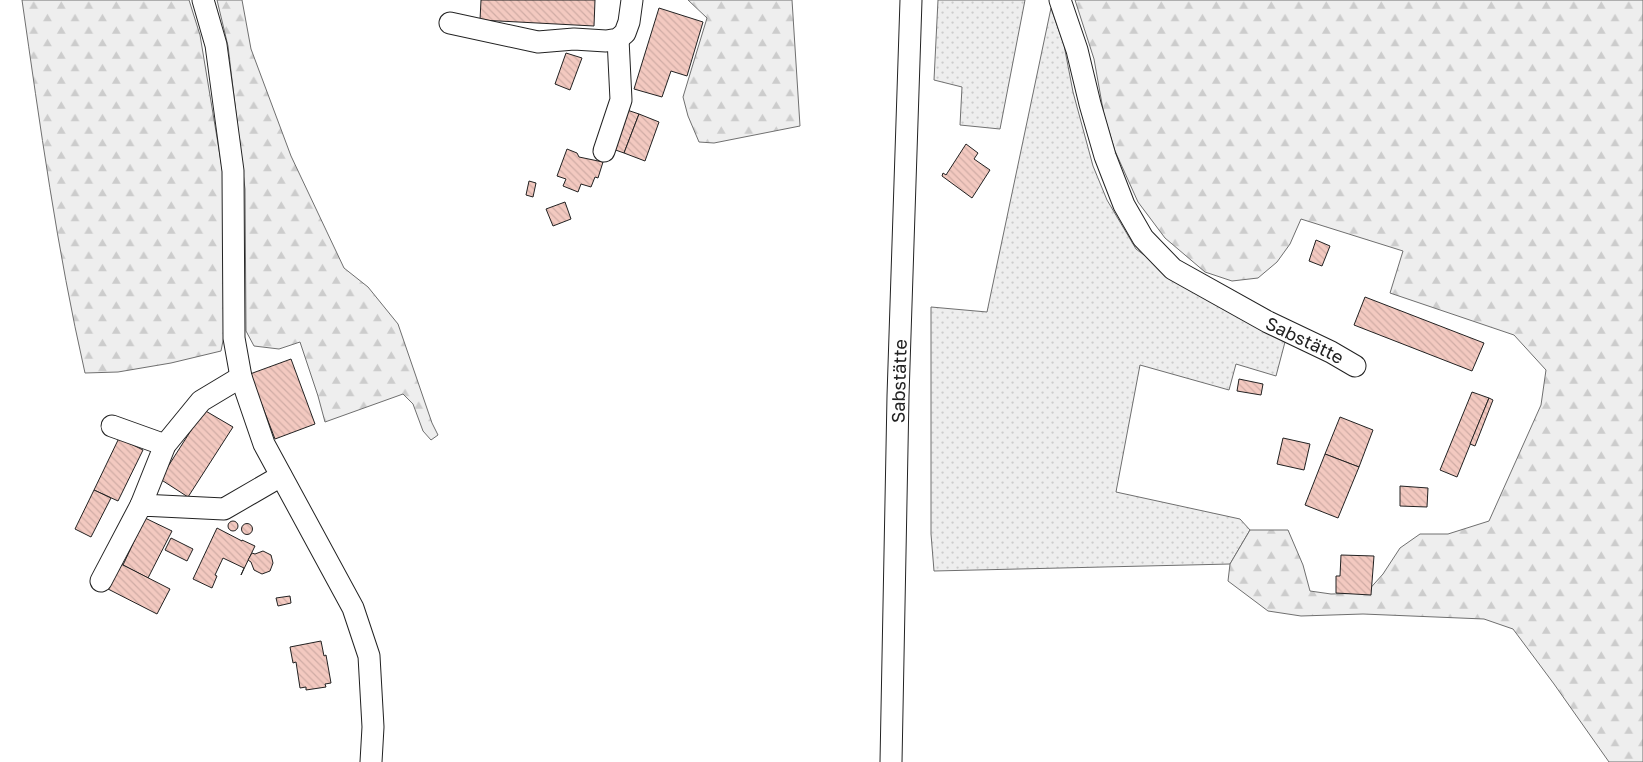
<svg xmlns="http://www.w3.org/2000/svg" width="1643" height="762" font-family="'Golos Text',sans-serif">
	<defs>
		<pattern id="green-dots" width="8" height="8" patternUnits="userSpaceOnUse" patternTransform="scale(1.25)"><rect width="8" height="8" fill="#eee"/><path d="M2 2h.1M6 6h.1" fill="none" stroke="#ccc" stroke-width="1.8" stroke-linecap="round"/></pattern>
		<pattern id="forest-firs" width="22" height="20" patternUnits="userSpaceOnUse" patternTransform="scale(1.25)"><rect width="22" height="20" fill="#eee"/><path d="M5 1l3.5 6h-7zM16 11l3.5 6h-7z" fill="#ccc"/></pattern>
		<pattern id="building-back-hatch" width="6" height="6" patternUnits="userSpaceOnUse" patternTransform="scale(1.25)"><rect width="6" height="6" fill="#f3c9c0"/><path d="M-1 5l2 2M0 0l6 6M5-1l2 2" fill="none" stroke="#d0aca5"/></pattern>
	</defs>
	<rect width="100%" height="100%" fill="#fff"/>
	<g fill="url(#green-dots)" stroke="#6f6f6f">
		<polygon points="938,0 1025,0 1000,129 960,125 962,87 934,80"/>
		<polygon points="1051,8 1064,45 1073,92 1093,166 1107,200 1136,249 1191,290 1285,342 1276,376 1236,364 1229,390 1140,365 1116,492 1240,519 1250,530 1230,564 934,571 931,534 931,307 987,312"/>
	</g>
	<g fill="url(#forest-firs)" stroke="#6f6f6f">
		<path d="M22,0H189L200,35L225,186L227,320L221,351L171,363L118,372L85,373C57,250 40,125 22,0Z"/>
		<polygon points="217,0 242,0 251,49 291,156 344,268 368,287 398,324 432,423 438,435 431,440 423,431 413,404 403,394 325,422 318,396 300,342 279,349 254,346 246,331 245,189 228,46"/>
		<polygon points="688,0 792,0 800,126 714,143 699,142 688,116 683,97 707,18"/>
		<polygon points="1075,0 1643,0 1643,762 1609,762 1554,684 1513,629 1484,619 1363,614 1301,616 1268,611 1228,581 1230,564 1250,530 1288,530 1303,565 1310,591 1331,594 1366,593 1383,574 1400,548 1420,534 1448,534 1489,521 1541,405 1546,370 1514,335 1390,293 1403,251 1301,219 1290,244 1277,262 1258,278 1232,281 1205,272 1165,238 1138,202 1115,151 1104,115 1094,59"/>
	</g>
	<g fill="url(#building-back-hatch)" stroke="#222">
		<polygon points="481,0 595,0 594,26 480,20"/>
		<polygon points="659,8 703,22 687,76 671,71 662,97 634,89"/>
		<polygon points="566,53 582,58 570,90 555,84"/>
		<polygon points="624,109 639,114 624,153 610,148"/>
		<polygon points="639,114 659,122 645,161 624,153"/>
		<polygon points="966,144 978,153 974,159 990,170 972,198 942,176 943,173 946,175"/>
		<polygon points="567,149 577,153 579,157 603,162 598,178 595,177 591,187 581,184 578,192 563,186 566,179 557,176"/>
		<polygon points="529,181 536,183 533,197 526,195"/>
		<polygon points="565,202 571,219 553,226 546,209"/>
		<polygon points="1316,240 1330,246 1322,266 1309,261"/>
		<polygon points="1365,297 1484,343 1472,371 1354,325"/>
		<polygon points="291,359 315,424 275,439 250,374"/>
		<polygon points="1239,379 1263,384 1261,395 1237,391"/>
		<polygon points="1472,392 1489,398 1457,477 1440,470"/>
		<polygon points="1489,398 1493,400 1475,446 1470,444"/>
		<polygon points="204,410 233,427 188,497 160,479"/>
		<polygon points="1340,417 1373,430 1359,467 1325,454"/>
		<polygon points="119,438 143,450 118,501 94,490"/>
		<polygon points="1283,438 1310,444 1304,470 1277,464"/>
		<polygon points="1325,454 1359,467 1338,518 1305,505"/>
		<polygon points="1400,486 1428,488 1427,507 1400,506"/>
		<polygon points="94,490 111,498 91,537 75,529"/>
		<polygon points="145,518 172,531 148,578 123,565"/>
		<circle cx="233" cy="526" r="5"/>
		<circle cx="247" cy="529" r="5.5"/>
		<polygon points="217,528 242,541 242,540 255,546 241,575 244,568 223,558 215,575 217,576 212,588 193,579"/>
		<polygon points="171,538 193,549 187,561 165,550"/>
		<polygon points="263,551 271,555 273,563 270,571 262,574 254,570 251,562 248,560 252,553 255,554"/>
		<polygon points="1341,555 1374,556 1371,595 1336,593 1336,576 1340,576"/>
		<polygon points="121,564 170,589 157,614 108,589"/>
		<polygon points="290,596 291,603 278,606 276,598"/>
		<polygon points="321,641 324,656 326,655 331,683 325,684 326,687 306,690 306,687 300,688 296,662 293,663 290,647"/>
	</g>
	<g fill="none" stroke-linecap="round" stroke-linejoin="round">
		<defs>
			<g id="minor">
				<polyline points="203,0 216,45 233,171 234,338 241,377 264,444 353,608 369,656 373,727 371,762"/>
				<path id="s1" d="M1060,0L1077,50L1090,104L1105,156L1124,205L1143,238L1173,269L1268,322L1331,352L1355,366"/>
				<polyline points="450,23 538,42 574,39 606,41 618,39 625,33 629,22 632,0"/>
				<polyline points="604,151 621,100 618,39"/>
				<polyline points="112,426 165,445"/>
				<polyline points="141,505 165,445 201,401 241,377"/>
				<polyline points="101,581 141,505 224,509 281,476"/>
				<path id="s2" d="M891,762L898,396L911,0"/>
			</g>
		</defs>
		<use href="#minor" stroke="#222" stroke-width="23"/>
		<use href="#minor" stroke="#fff" stroke-width="21"/>
	</g>
	<g text-anchor="middle" dominant-baseline="central" stroke-width="4" stroke-linejoin="round" paint-order="stroke">
		<g font-size="18" fill="#222" stroke="#fff">
			<text stroke="none"><textPath href="#s1" startOffset="446">Sabstätte</textPath></text>
			<text stroke="none"><textPath href="#s2" startOffset="381">Sabstätte</textPath></text>
		</g>
	</g>
</svg>
